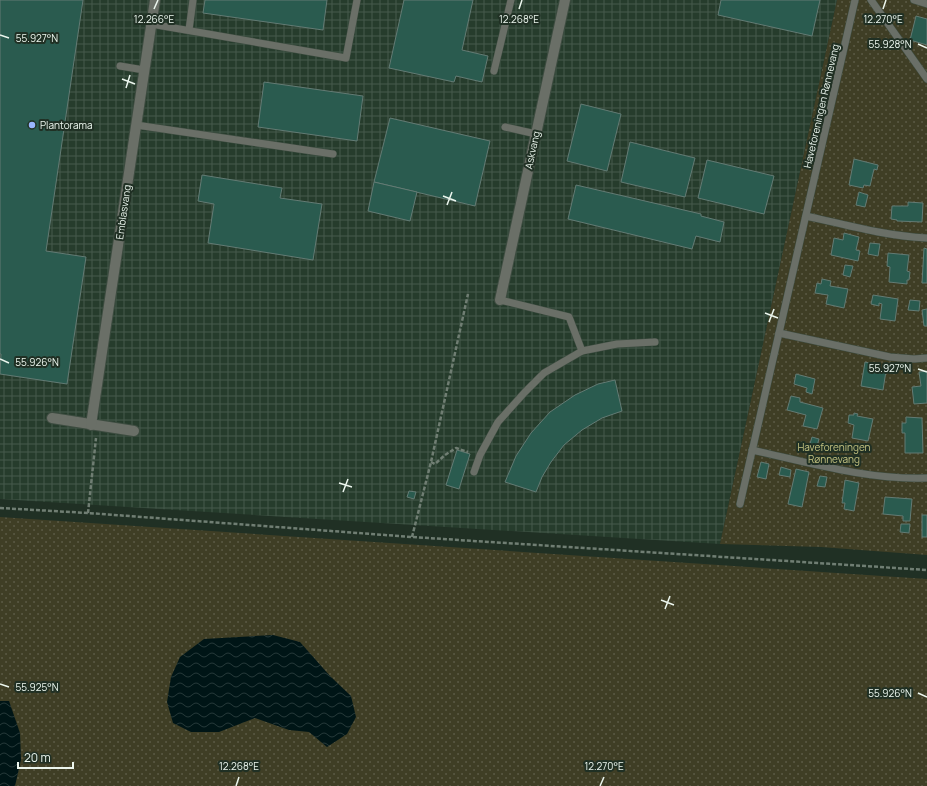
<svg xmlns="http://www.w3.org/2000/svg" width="927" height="786" font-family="Manrope,sans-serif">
	<defs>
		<pattern id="industrial-grid" width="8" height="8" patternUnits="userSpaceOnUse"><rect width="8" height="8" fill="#263c2c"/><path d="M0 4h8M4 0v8" fill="none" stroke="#46594b"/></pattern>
		<pattern id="grass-dots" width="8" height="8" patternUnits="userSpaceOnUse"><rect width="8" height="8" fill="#3f3e25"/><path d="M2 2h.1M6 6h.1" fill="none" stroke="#5b5a45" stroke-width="1.8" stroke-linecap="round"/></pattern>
		<pattern id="water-waves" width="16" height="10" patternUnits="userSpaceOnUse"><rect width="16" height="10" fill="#001516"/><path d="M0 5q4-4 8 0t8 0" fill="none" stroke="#253838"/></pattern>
	</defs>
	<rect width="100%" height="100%" fill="#203024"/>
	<polygon fill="url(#industrial-grid)" points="0,0 837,0 720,544 0,499"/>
	<g fill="url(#grass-dots)">
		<polygon points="837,0 927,0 927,555 821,547 720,544"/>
		<polygon points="0,517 927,579 927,786 0,786"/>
	</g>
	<g fill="url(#water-waves)">
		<polygon points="273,635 300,642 330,676 351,696 356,717 347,734 327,747 309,732 289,730 255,718 219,732 191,732 173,723 167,702 171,677 180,657 204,639"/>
		<polygon points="0,701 9,701 20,733 21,760 15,786 0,786"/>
	</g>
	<g fill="#2a5b4f" stroke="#637b74">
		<polygon points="0,0 83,0 46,251 86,257 67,384 0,374 1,354 0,354"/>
		<polygon points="205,0 327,0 323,30 203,13"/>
		<polygon points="404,0 473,0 462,50 488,56 482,82 456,76 454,82 389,68"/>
		<polygon points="721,0 820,0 812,36 718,15"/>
		<polygon points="916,16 927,19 927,45 910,40"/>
		<polygon points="264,82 363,96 357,141 258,127"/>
		<polygon points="581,104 621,114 607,171 567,161"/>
		<polygon points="390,118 490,141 475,206 374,182"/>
		<polygon points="630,142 695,158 685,197 621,182"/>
		<polygon points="854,159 878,165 877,170 874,169 870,186 864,185 863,188 849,185"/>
		<polygon points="707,160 774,176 764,214 698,198"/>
		<polygon points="202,175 282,188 280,198 322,204 313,260 208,243 214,204 198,201"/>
		<polygon points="374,182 417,192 410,221 368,211"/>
		<polygon points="576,185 701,214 701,216 724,222 720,242 696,236 692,249 568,219"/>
		<polygon points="859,192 868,195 865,207 856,205"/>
		<polygon points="908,202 923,203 922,222 897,221 897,220 891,219 892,206 908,206"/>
		<polygon points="844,233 859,237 856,250 860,251 858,261 831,255 834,238 843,240"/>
		<polygon points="870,243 880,244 878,256 868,254"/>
		<polygon points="924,248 927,249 927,283 922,283"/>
		<polygon points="888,253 909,255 907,271 910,272 909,280 907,280 907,284 889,282 890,267 887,266"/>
		<polygon points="845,265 853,266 850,277 843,275"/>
		<polygon points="822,279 831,281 830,286 848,289 844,308 826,304 828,295 815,293 817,283 821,284"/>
		<polygon points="873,295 898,299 895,321 880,319 882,304 879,303 879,306 871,304"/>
		<polygon points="910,300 920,301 919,311 908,310"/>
		<polygon points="927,309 927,326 924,326 922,310"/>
		<polygon points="865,362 873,364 872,369 886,371 883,390 861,386"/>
		<polygon points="927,371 927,403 914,404 912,387 921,386 919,372"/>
		<polygon points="796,374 815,379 812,394 806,392 807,388 794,384"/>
		<polygon points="615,380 622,411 602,418 582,430 564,445 551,462 542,477 536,492 505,482 516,456 531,433 550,412 575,395 598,384"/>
		<polygon points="791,396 800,398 800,402 823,408 817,429 803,426 806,415 787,410"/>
		<polygon points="854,413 858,414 857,416 873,419 868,441 852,438 854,425 848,423 849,415 854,415"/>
		<polygon points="906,417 922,418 923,453 905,453 905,433 902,433 902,423 906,423"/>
		<polygon points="812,437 819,439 816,449 809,447"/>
		<polygon points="457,450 470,454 459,489 446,485"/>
		<polygon points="761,462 769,464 766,479 757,477"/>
		<polygon points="781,467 791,470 790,477 779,475"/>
		<polygon points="796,469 809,472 802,507 788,504"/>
		<polygon points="820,476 827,477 825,487 817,486"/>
		<polygon points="845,480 859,483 854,511 844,509 845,503 842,503"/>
		<polygon points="409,491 416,492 414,499 407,497"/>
		<polygon points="885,497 912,499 910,521 903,521 903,516 883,514"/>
		<rect x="922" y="515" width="5" height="22"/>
		<polygon points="901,524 910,524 909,533 900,532"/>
	</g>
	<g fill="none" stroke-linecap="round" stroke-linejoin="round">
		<defs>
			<g id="lane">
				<polyline points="871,0 927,79"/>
				<polyline points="914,0 927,4"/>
				<polyline points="151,24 346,58 357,0"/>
				<polyline points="189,30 193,0"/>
				<polyline points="120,66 144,70"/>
				<polyline points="494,71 511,0"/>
				<polyline points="136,125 333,154"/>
				<polyline points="505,127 536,134"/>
				<path d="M806,216C846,225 886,236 927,238"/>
				<polyline points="500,300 569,317 582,351"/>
				<polyline points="779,333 890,357 914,359 927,358"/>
				<path d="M752,450C810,463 868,480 927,478"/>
				<polyline points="474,472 480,455 498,422 525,392 544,373 582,351 617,344 655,342"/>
				<polyline points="740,504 855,0"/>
			</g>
			<g id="street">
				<polyline points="500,300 536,134 565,0"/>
				<polyline points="52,418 134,431"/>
				<polyline points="91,425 155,0"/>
			</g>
		</defs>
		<use href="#lane" stroke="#3d4c40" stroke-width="8"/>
		<use href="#street" stroke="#3d4c40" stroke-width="12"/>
		<g stroke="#707e73" stroke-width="2.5" stroke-dasharray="4 2" stroke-linecap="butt">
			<polyline points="431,462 435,464 445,455 456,448 468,452"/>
			<polyline points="0,508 88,513 412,537 927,570"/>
			<polyline points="88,513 96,438"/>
			<polyline points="412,537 431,462 468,294"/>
		</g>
		<use href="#lane" stroke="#6a6f67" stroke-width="7"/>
		<use href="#street" stroke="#6a6f67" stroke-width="10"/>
	</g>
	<path fill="none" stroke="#ecf6ee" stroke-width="1.5" d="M154,9L158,0M519,9L522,0M883,9L886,0M0,35L9,38M918,44L927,48M122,79L135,84M126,88L130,75M443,196L456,201M447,205L452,192M765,313L778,318M769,322L774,309M0,359L9,363M918,369L927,372M339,483L352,487M343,492L348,479M661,600L674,605M665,609L670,596M0,684L9,687M918,693L927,697M236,786L239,777M600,786L604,777"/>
	<circle fill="#99b5fd" stroke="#203024" stroke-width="1.5" cx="32" cy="125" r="4"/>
	<g text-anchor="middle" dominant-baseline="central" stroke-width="4" stroke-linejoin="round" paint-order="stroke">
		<g font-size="10" fill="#ecf6ee" stroke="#203024">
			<text transform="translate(821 106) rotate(-77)">Haveforeningen Rønnevang</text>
			<text transform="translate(532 150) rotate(-78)">Askvang</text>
			<text transform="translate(123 212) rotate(-82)">Emblasvang</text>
		</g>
		<g font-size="10" fill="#ecf6ee" stroke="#203024" text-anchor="start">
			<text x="40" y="125">Plantorama</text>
		</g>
		<g font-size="10" fill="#c6c482" stroke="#203024">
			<text x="834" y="447">Haveforeningen<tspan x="834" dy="12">Rønnevang</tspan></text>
		</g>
	</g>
	<g font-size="10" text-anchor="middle" fill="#ecf6ee" stroke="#203024" stroke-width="4" stroke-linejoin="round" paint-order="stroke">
		<text x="519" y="23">12.268°E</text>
		<text x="883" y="23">12.270°E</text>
		<text x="154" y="23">12.266°E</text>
		<text x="37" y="42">55.927°N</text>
		<text x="890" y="48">55.928°N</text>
		<text x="37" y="366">55.926°N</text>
		<text x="890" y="372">55.927°N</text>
		<text x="37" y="691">55.925°N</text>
		<text x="890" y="697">55.926°N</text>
		<text x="239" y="770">12.268°E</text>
		<text x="604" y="770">12.270°E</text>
	</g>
	<path d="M18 762v6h55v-6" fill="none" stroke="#ecf6ee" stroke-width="2"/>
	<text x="24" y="762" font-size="12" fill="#ecf6ee" stroke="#203024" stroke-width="3" paint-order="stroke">20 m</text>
</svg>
